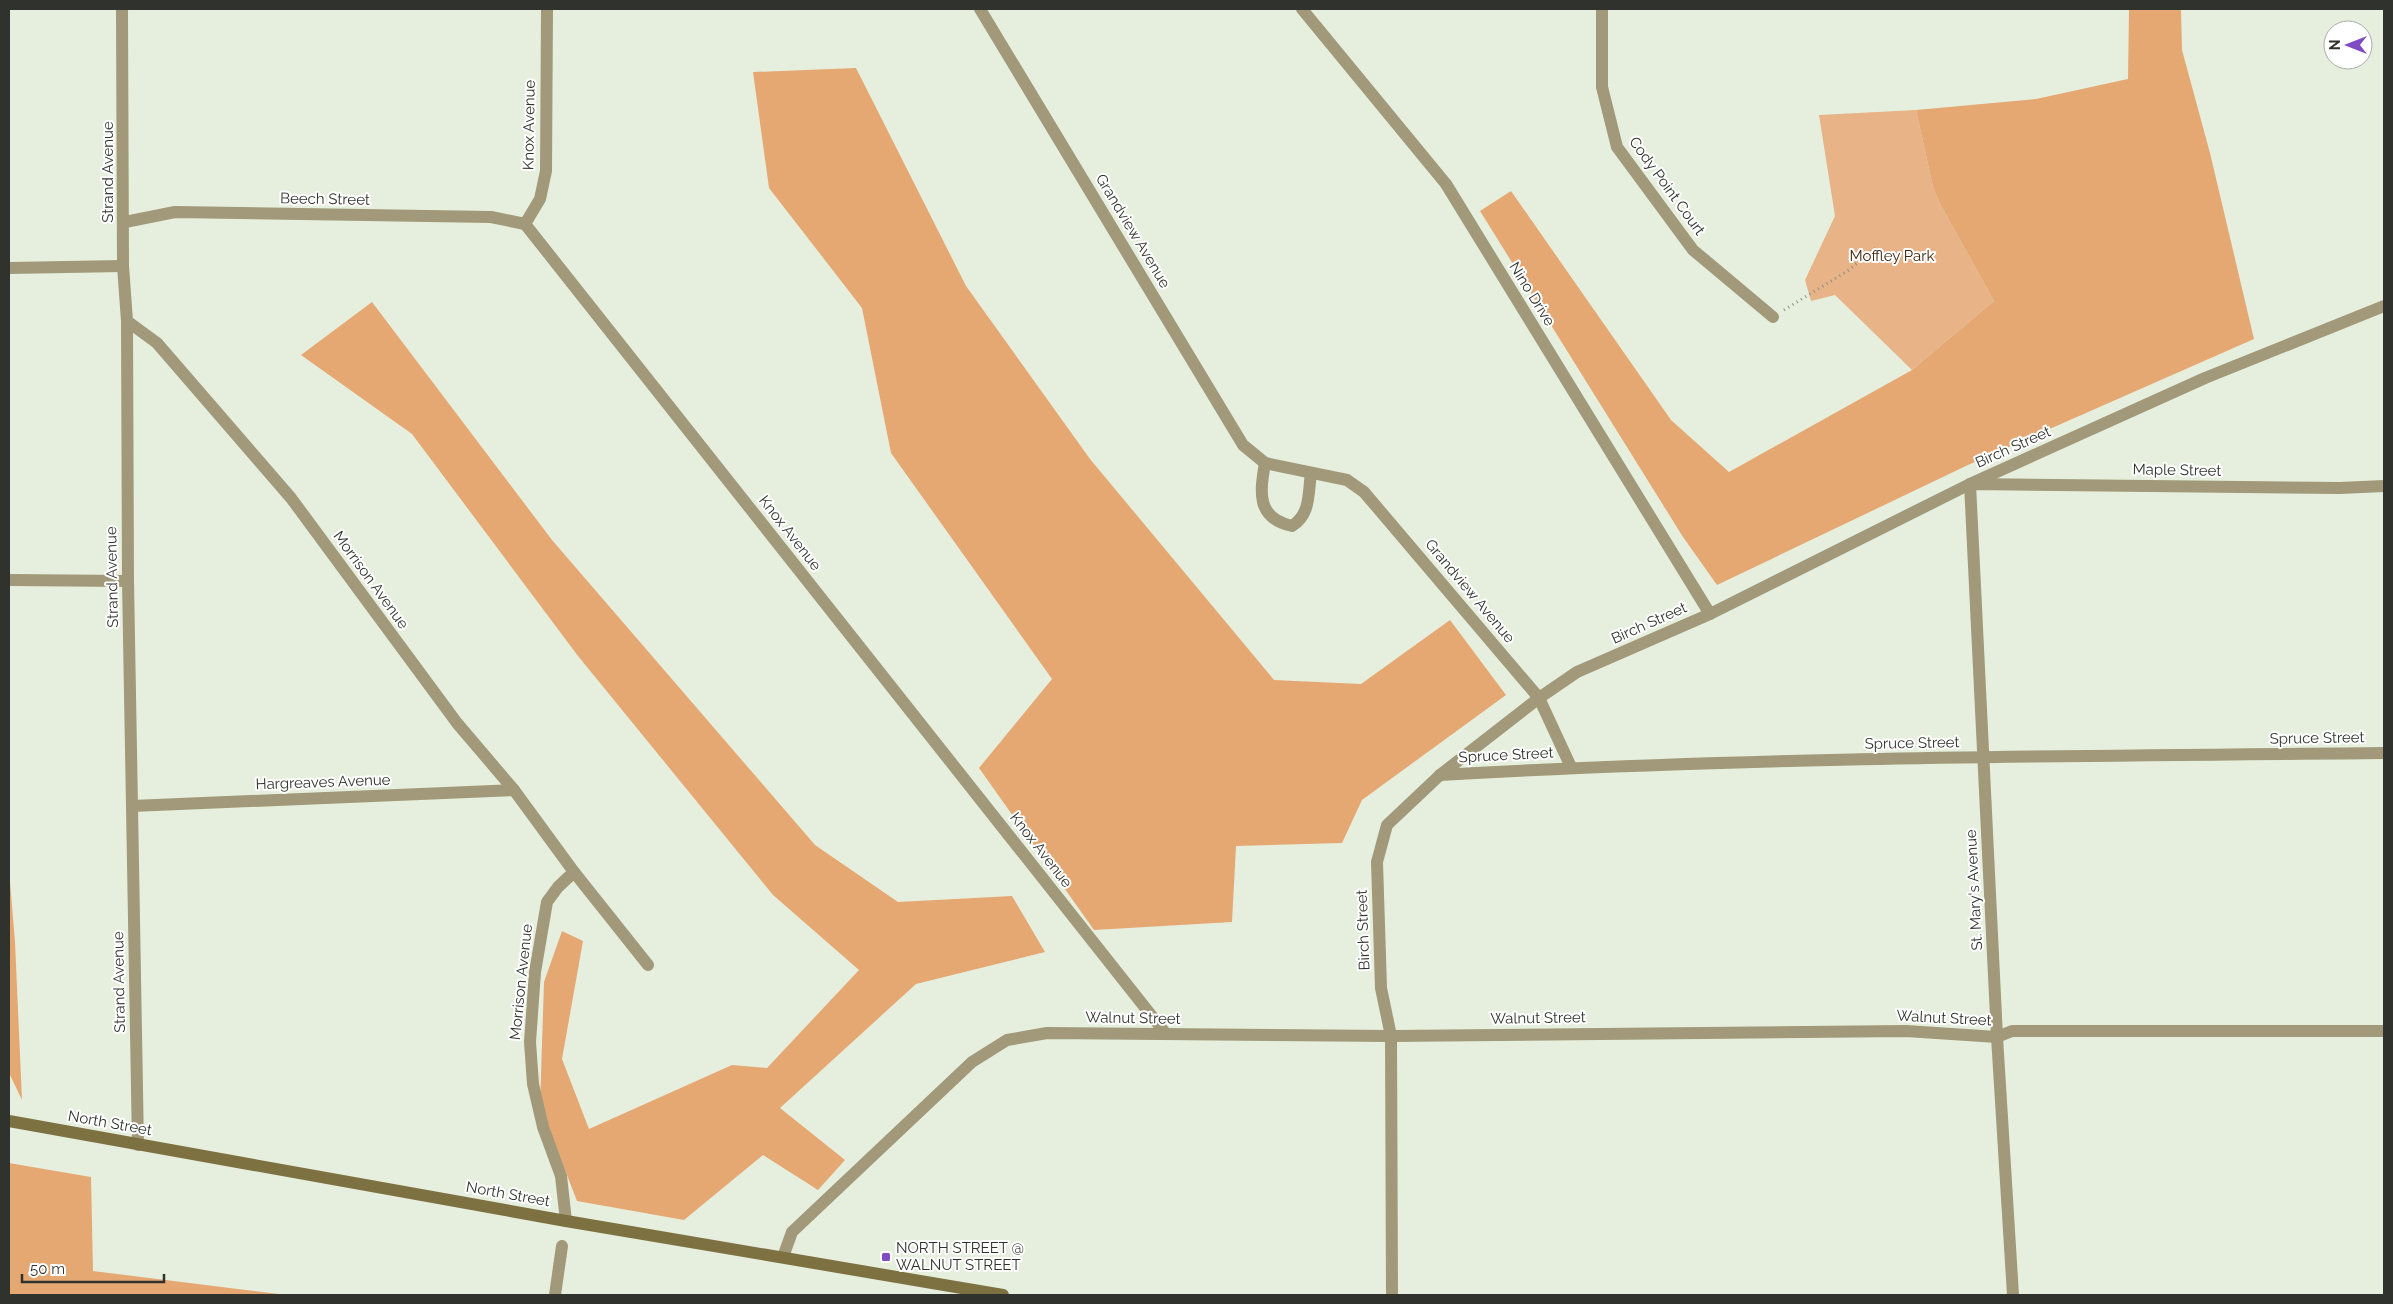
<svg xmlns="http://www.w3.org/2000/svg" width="2393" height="1304" font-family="Raleway,sans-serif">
	<rect width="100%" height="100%" fill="#e6efde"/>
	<polygon fill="#e7b387" points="1916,110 1933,187 1940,204 1994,301 1912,370 1835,295 1811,301 1805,280 1835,216 1819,115"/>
	<g fill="#e5a873">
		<polygon points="2129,9 2181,9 2182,50 2210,153 2254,339 1968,465 1717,585 1683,537 1480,211 1511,191 1671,420 1729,472 1912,370 1994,301 1940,204 1933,187 1916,110 2036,99 2128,79"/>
		<polygon points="856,68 966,286 1090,459 1274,680 1361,684 1450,620 1506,695 1362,800 1342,843 1236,846 1232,922 1094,930 979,768 1052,679 891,453 862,308 769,188 753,72"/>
		<polygon points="372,302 552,540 815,845 898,902 1012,896 1045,952 916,984 780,1108 845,1160 818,1190 763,1155 684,1220 577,1201 540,1105 544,982 562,931 583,941 562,1059 589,1129 732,1065 767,1068 859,970 773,895 578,656 412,434 301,355"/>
		<polygon points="9,869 15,942 22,1100 9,1073"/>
		<polygon points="9,1163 91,1177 93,1271 287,1295 9,1295"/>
	</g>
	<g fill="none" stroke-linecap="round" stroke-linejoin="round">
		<polyline stroke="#8a9085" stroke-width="3" stroke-dasharray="1 4" stroke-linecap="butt" points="1784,310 1849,270 1875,248"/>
		<g stroke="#a19979" stroke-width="12">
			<polyline points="122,9 123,266 127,321 128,581 138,1145"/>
			<polyline points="980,9 1243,445 1265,463 1347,480 1364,492 1539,698 1571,767"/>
			<polyline points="1302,9 1446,184 1710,614"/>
			<polyline points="1602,9 1602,87 1617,147 1693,250 1773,317"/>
			<polyline points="125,222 175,212 491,217 525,224"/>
			<polyline points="525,224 1166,1034"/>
			<polyline points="525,224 540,199 546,171 547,9"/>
			<polyline points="9,268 123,266"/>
			<polyline points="127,321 157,343 291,498 457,723 514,790 574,872 648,965"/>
			<path d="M1265,463C1260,492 1256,518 1292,526C1311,514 1308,493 1311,473"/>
			<polyline points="9,580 128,581"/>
			<path d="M1440,775C1754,757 2070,756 2384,753"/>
			<polyline points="132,806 514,790"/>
			<polyline points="566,1221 561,1176 543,1127 533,1084 530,1042 535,972 547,902 558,887 574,872"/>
			<polyline points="783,1257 792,1232 972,1062 1007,1040 1047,1033 1391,1036 1906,1031 1997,1037 2012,1031 2384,1031"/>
			<polyline points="555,1295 562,1246"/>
			<polyline points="1392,1295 1391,1036 1381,988 1377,862 1387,825 1440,775 1539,698 1577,672 1710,614 1970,484 2205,378 2384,306"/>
			<polyline points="2013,1295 1997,1037 1970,484 2340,488 2384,486"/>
		</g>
		<polyline stroke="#7d7142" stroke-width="12" points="9,1121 566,1221 1003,1295"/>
	</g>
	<rect fill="#804cc4" stroke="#fff" stroke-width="2" x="881" y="1252" width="10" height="10" rx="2.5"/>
	<g text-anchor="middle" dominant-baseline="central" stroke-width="4" stroke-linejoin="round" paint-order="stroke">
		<g font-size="15" fill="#30332d" stroke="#fff">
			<text transform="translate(529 125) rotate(-89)">Knox Avenue</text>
			<text transform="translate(108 172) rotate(-90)">Strand Avenue</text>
			<text transform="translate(1667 186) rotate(54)">Cody Point Court</text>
			<text transform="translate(325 199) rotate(1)">Beech Street</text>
			<text transform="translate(1133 231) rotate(59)">Grandview Avenue</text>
			<text transform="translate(1532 294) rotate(58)">Nino Drive</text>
			<text transform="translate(2013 447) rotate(-24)">Birch Street</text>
			<text transform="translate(2177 470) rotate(1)">Maple Street</text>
			<text transform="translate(790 533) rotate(52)">Knox Avenue</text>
			<text transform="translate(112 577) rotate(-91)">Strand Avenue</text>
			<text transform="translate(371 580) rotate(54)">Morrison Avenue</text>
			<text transform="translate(1470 591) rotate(50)">Grandview Avenue</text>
			<text transform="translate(1649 623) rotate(-24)">Birch Street</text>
			<text transform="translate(2317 738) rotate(-1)">Spruce Street</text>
			<text transform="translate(1912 743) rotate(-1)">Spruce Street</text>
			<text transform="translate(1506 755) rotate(-3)">Spruce Street</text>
			<text transform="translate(323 782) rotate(-2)">Hargreaves Avenue</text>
			<text transform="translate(1041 850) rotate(52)">Knox Avenue</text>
			<text transform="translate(1974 890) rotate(-93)">St. Mary's Avenue</text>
			<text transform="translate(1363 930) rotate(-92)">Birch Street</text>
			<text transform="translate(119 982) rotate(-91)">Strand Avenue</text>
			<text transform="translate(521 982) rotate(-84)">Morrison Avenue</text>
			<text transform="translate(1133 1018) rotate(1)">Walnut Street</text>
			<text transform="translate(1538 1018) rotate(-1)">Walnut Street</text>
			<text transform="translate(1944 1018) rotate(3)">Walnut Street</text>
			<text transform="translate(110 1123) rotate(10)">North Street</text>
			<text transform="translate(508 1194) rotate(10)">North Street</text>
		</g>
		<g font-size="15" fill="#3f260f" stroke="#fff">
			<text x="1892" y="256">Moffley Park</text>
		</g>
		<g font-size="15" fill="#30332d" stroke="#fff" text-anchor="start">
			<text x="896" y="1248">NORTH STREET @<tspan x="896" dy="17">WALNUT STREET</tspan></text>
		</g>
	</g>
	<rect width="2393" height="1304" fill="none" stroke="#30332d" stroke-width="20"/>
	<g transform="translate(2348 45) rotate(270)"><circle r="24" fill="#ffffff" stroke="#acadab"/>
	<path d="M0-4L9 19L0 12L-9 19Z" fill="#804cc4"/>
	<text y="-8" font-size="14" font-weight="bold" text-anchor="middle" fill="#30332d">N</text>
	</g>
	<path d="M22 1274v8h142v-8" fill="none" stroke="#30332d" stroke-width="2.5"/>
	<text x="30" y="1274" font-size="15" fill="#30332d" stroke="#ffffff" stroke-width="4" paint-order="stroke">50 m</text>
</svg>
